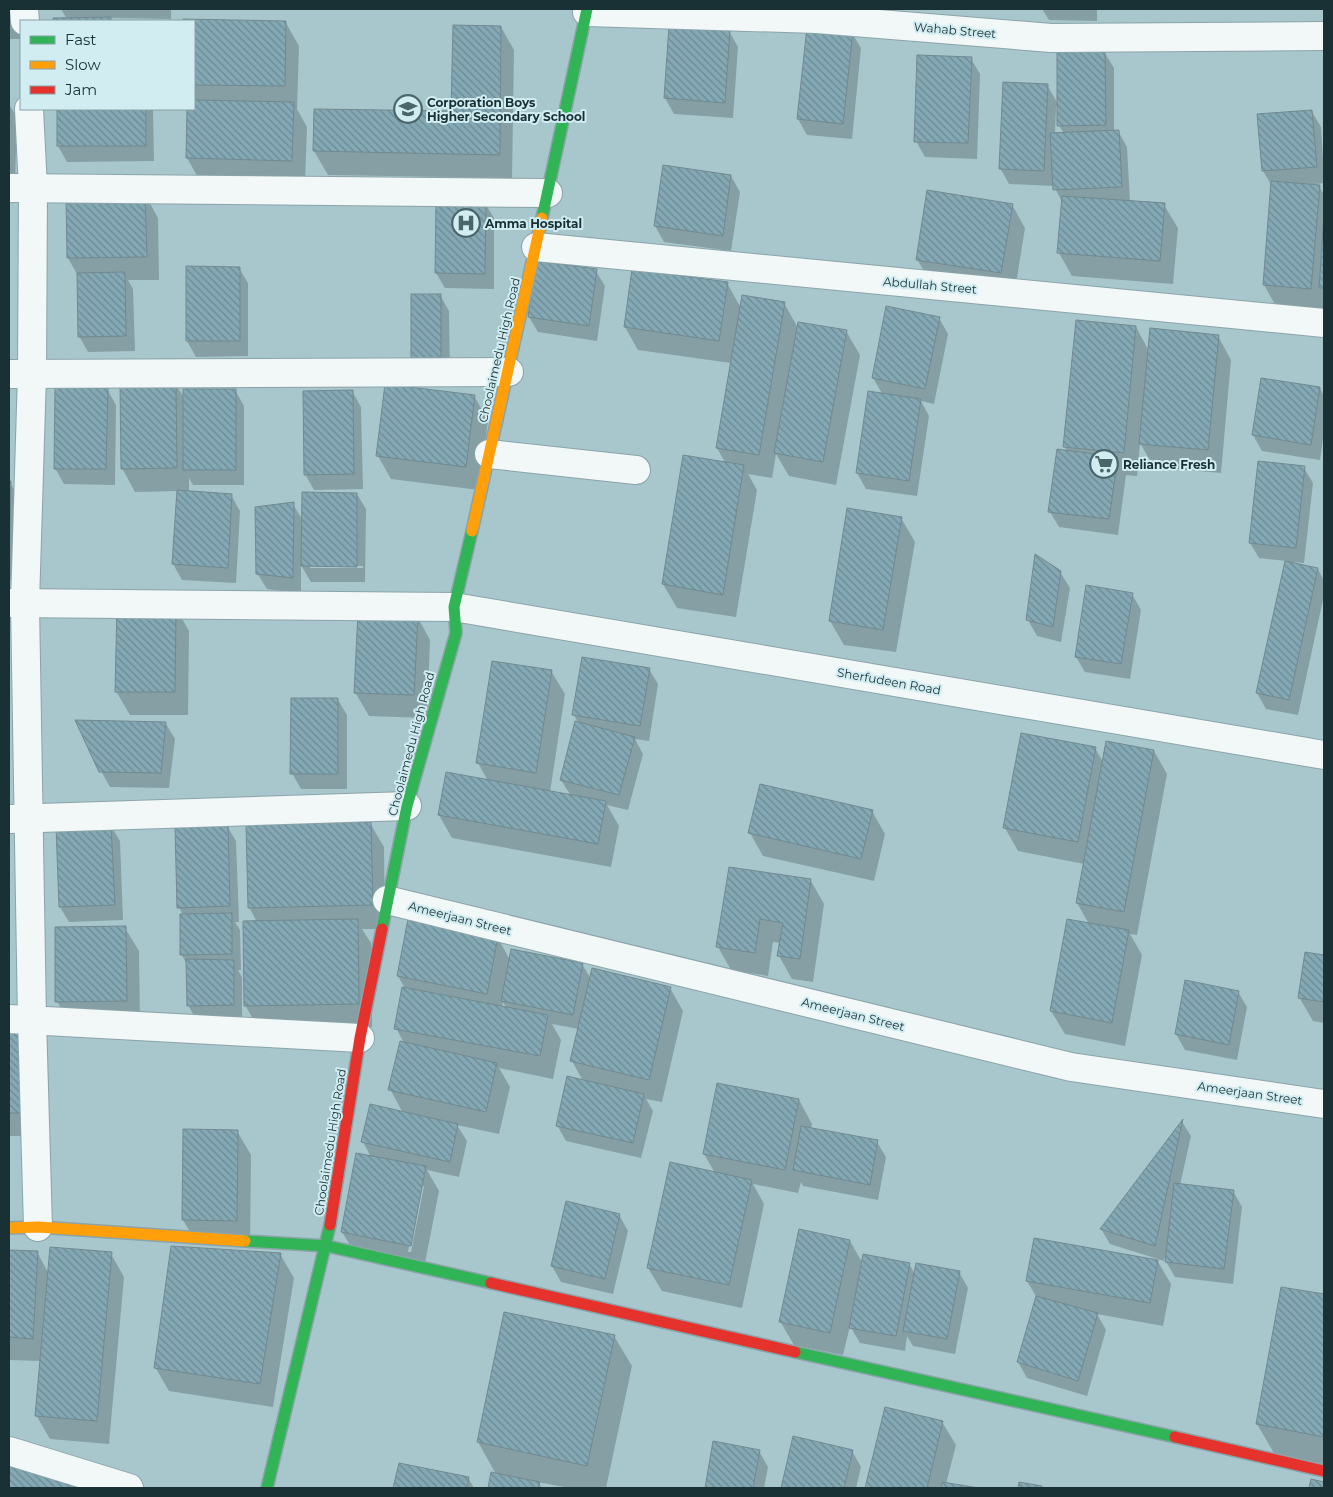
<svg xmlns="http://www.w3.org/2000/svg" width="1333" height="1497" font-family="Montserrat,sans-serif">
	<defs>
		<pattern id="building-back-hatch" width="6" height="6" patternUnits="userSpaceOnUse" patternTransform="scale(1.25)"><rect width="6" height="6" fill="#84a9b5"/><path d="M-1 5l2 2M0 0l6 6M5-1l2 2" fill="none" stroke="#6b8a94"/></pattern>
	</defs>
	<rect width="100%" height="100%" fill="#a7c7cd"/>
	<g fill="#0003" fill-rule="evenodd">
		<polygon points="9,9 23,9 21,39 9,39"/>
		<polygon points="61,9 171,9 171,19 110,18 112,21 54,21 67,19"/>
		<polygon points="1042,9 1097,9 1097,21 1049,20"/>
		<polygon points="184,21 286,23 299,46 297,109 307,127 305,184 200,181 187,158 188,109 194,109 194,21"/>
		<polygon points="501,27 514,50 512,178 328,175 314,151 315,110 452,113"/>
		<polygon points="670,27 729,31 738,47 733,118 674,114 665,98"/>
		<polygon points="852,33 861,48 852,139 807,135 798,119"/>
		<path d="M1104,52L1114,68V131H1118L1127,147L1130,202L1164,205L1178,228L1173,284L1072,276L1059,253L1063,204L1054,186L1009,184L1000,168L1047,85L1058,104ZM1056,106H1058L1059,125L1064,134H1055Z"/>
		<polygon points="971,59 980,74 977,159 925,157 916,141"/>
		<polygon points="9,104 17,118 15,183 9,182"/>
		<polygon points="58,109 153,109 154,161 67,162 58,146"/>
		<polygon points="1312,112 1321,127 1324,175 1324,183 1308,185 1319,186 1324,195 1324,312 1277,308 1264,285 1272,186 1263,171"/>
		<polygon points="664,167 731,176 740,192 731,251 664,242 655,226"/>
		<polygon points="145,194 158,218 159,280 128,280 133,289 135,351 88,352 79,336 78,276 68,258"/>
		<polygon points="485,203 494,218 494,289 445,288 436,273"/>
		<polygon points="1012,205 1025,228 1014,296 931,283 917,259"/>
		<polygon points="187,268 239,268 248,283 248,356 196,357 187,341"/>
		<polygon points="596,271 605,286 597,341 538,332 529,317"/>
		<polygon points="727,283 741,308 784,303 798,328 846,331 860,355 836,485 789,476 776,454 772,478 748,474 757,490 736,617 677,608 663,584 726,464 717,448 731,363 638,350 625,327"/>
		<polygon points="412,295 440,295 449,311 450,379"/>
		<polygon points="939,318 948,334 934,404 921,401 929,416 917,496 866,489 857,473 883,395 873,378"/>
		<polygon points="1136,327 1149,351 1218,336 1231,360 1221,473 1154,467 1140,443 1137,476 1126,475 1118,535 1059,527 1050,512 1067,452 1065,447"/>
		<polygon points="1262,379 1320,388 1324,396 1324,432 1320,460 1262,451 1253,435"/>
		<polygon points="176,384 184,398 235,390 244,406 244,485 193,485 189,478 189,492 231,495 240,511 236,583 182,580 173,564 178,491 135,492 122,468"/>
		<polygon points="107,389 116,405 115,485 64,484 55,468"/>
		<polygon points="352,391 361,407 363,489 314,490 305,474"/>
		<polygon points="474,396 488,420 479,490 391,479 378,456"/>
		<polygon points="1304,468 1313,483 1304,563 1292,562 1291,564 1318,569 1324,581 1324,595 1298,715 1266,709 1257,693 1287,561 1259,558 1250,543"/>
		<polygon points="9,482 20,498 18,580 9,580"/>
		<path d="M357,494L366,509L365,582H311L301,565V594L267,589L257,573L293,504L303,521ZM310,565L363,566V568H310Z"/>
		<polygon points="901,518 915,542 896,652 844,645 830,621"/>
		<polygon points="1060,572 1070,588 1061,642 1037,636 1028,620"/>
		<polygon points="1132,594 1141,610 1130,679 1085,672 1076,657"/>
		<polygon points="176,608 189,631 188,715 130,715 116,691"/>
		<polygon points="417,616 430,640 427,718 369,716 355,692"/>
		<polygon points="649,669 658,684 649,741 635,739 643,754 628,810 607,805 619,826 611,867 452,838 439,815 488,781 478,763 551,671 565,694 550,792 571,796 561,780 578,723 574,715"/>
		<polygon points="338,700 347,715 347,789 301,789 292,773"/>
		<polygon points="166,724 175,739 169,788 110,787 101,771"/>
		<polygon points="1095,748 1103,762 1154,751 1167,774 1137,935 1130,934 1142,955 1125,1046 1065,1034 1051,1011 1089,924 1077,903 1084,864 1018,851 1005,828"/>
		<polygon points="872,811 885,834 874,881 763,856 750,833"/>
		<polygon points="370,823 384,847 385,929 362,929 371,943 372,1027 259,1029 245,1005 257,922 249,907"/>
		<polygon points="111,826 120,841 123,920 69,922 60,907"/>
		<polygon points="227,826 236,841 239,922 235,922 240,930 241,970 238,970 242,977 242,1021 197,1021 188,1005 188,966 181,954 183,915 179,907"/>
		<polygon points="811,881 824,904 813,982 792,979 779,956 781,943 773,942 768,976 731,970 718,947"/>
		<polygon points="125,928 139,951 140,1024 70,1025 57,1001"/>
		<path d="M498,938L510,960L582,964L591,979L670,988L683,1011L662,1102L646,1099L653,1111L641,1158L566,1141L557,1125L583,1081L572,1061L579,1029L552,1024L561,1040L553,1079L499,1068L510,1087L499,1134L457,1125L467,1141L459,1177L427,1170L439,1191L424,1268L356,1255L342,1232L371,1157L363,1142L403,1113L390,1089L404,1043L396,1028L406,990L398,976ZM503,1002L507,1009L502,1008ZM421,1186H424L411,1252H408Z"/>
		<polygon points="1306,953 1324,956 1324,1023 1313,1021 1299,997"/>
		<polygon points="1238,992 1247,1007 1237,1060 1185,1050 1176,1034"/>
		<polygon points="9,1033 19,1033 34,1136 9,1136"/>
		<polygon points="799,1100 812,1124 811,1129 877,1142 886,1157 878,1200 803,1186 801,1182 798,1193 753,1184 764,1204 742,1308 662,1291 648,1268 715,1173 704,1154"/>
		<polygon points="1182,1122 1191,1136 1180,1185 1233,1191 1242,1207 1233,1284 1175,1277 1164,1258 1164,1261 1110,1244 1101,1229"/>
		<polygon points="184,1131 237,1131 251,1155 250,1244 197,1244 183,1220"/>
		<polygon points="619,1215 628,1231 613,1294 561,1282 552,1266"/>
		<polygon points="850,1241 863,1264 909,1264 915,1274 959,1272 968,1288 955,1354 913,1346 907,1336 905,1351 860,1343 850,1326 843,1355 794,1345 780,1321"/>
		<polygon points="9,1251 37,1252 49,1274 111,1254 124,1277 109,1444 50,1439 36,1415 41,1361 9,1360"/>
		<polygon points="280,1254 294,1278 273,1407 169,1391 155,1367"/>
		<polygon points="1157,1260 1171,1284 1163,1326 1097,1314 1106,1330 1087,1396 1027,1378 1018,1362 1037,1298 1027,1281"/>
		<polygon points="1282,1288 1324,1296 1324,1464 1275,1455 1257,1424"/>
		<polygon points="505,1313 614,1336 632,1366 606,1488 569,1488 538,1482 542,1488 489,1488 492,1473 496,1474 478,1442"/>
		<polygon points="886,1408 942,1422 956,1445 946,1484 972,1488 866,1488"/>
		<polygon points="794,1438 852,1451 861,1467 856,1488 782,1488"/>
		<polygon points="714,1442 759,1451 768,1467 764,1488 706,1488"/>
		<polygon points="9,1460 105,1488 9,1488"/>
		<polygon points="400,1464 468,1478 474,1488 395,1488"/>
	</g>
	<g fill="url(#building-back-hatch)" stroke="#728990">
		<polygon points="111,17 111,21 53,21 53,18"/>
		<polygon points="183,19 286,21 285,86 194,85 194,21 183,21"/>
		<polygon points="453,25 501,26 500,155 313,151 314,109 451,111"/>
		<polygon points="669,26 730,30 725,103 664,98"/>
		<polygon points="807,27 853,31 843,124 797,119"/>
		<polygon points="1105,51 1106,125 1057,126 1057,52"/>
		<polygon points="917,55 972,57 968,143 914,142"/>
		<polygon points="1003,82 1048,84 1044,171 999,169"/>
		<polygon points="194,100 294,102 292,161 186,158 187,109 194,109"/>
		<rect x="57" y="109" width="89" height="37"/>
		<polygon points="1312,110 1317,167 1262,171 1257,114"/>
		<polygon points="1119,130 1122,187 1053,190 1050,133"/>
		<polygon points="663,165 731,175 723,236 654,226"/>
		<polygon points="1271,181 1320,185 1311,289 1263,285"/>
		<polygon points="927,190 1013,204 1001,273 916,260"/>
		<polygon points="145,193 147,257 67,258 66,195"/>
		<polygon points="1062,196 1165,203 1160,261 1057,253"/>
		<polygon points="436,201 486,201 485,274 435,273"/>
		<polygon points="1324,215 1324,288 1319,288"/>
		<polygon points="536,261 597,269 589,326 528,317"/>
		<polygon points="186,266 240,267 240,341 186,341"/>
		<polygon points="632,269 728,282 719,341 624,327"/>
		<polygon points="125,272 126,336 78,337 77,273"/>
		<rect x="411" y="294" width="30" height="69"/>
		<polygon points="742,295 785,302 759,455 716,448"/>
		<polygon points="886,306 940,317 925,389 872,378"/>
		<polygon points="1076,320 1136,326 1124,453 1063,447"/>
		<polygon points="798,322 847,330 823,462 774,453"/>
		<polygon points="1150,328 1219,335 1208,450 1139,444"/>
		<polygon points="1261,378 1320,387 1311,445 1252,435"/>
		<polygon points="176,383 177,468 121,469 120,384"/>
		<polygon points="385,384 475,395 466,467 376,456"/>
		<polygon points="55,387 108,388 106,469 54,469"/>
		<rect x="183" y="389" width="53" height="81"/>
		<polygon points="353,390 354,474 304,475 303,391"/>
		<polygon points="868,391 921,399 909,481 856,473"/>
		<polygon points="1057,449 1118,457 1109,519 1048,512"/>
		<polygon points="683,455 744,465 723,595 662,584"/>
		<polygon points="1258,461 1305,466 1296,548 1249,543"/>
		<polygon points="9,481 11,481 9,564"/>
		<polygon points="177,490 232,494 228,568 172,564"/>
		<polygon points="302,492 357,493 357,567 301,566"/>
		<polygon points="294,502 293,578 256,574 255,507"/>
		<polygon points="847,508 902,517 883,630 829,621"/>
		<polygon points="1035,554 1061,571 1053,627 1026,620"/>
		<polygon points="1285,561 1318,568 1289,700 1256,693"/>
		<polygon points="1086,585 1133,593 1121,664 1075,657"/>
		<polygon points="117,606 176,607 175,692 115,692"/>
		<polygon points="358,612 418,615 414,695 354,693"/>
		<polygon points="582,657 650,668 640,726 572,715"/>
		<polygon points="492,661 552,670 536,773 476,763"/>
		<polygon points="291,698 338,698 338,774 290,774"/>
		<polygon points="75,720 166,722 161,773 99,772"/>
		<polygon points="575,721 635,737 619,795 560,780"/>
		<polygon points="1021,733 1096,747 1078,842 1003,828"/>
		<polygon points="1106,741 1154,750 1124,912 1076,903"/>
		<polygon points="446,772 606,801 598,844 438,815"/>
		<polygon points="760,784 873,810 861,859 748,833"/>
		<polygon points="371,822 373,905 248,908 246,824"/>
		<polygon points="111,824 115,905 59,907 56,827"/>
		<polygon points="228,824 230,906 177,908 175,826"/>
		<polygon points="729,867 811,879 800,959 777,956 783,923 760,919 755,953 716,947"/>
		<polygon points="232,913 232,954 180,955 180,914"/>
		<polygon points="358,919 359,1004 244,1006 243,921"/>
		<polygon points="408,919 498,937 487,994 397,976"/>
		<polygon points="1067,919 1129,930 1112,1023 1050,1011"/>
		<polygon points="126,926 127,1001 55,1002 55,927"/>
		<polygon points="511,949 583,963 573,1015 501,1001"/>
		<polygon points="1305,952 1324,955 1324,1002 1298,998"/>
		<polygon points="186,959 234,960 234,1005 187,1006"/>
		<polygon points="592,968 671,987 649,1080 570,1061"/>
		<polygon points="1185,980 1239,991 1229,1045 1175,1034"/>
		<polygon points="402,987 548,1015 540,1056 394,1029"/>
		<polygon points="9,1032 20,1032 21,1113 9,1113"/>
		<polygon points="400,1041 497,1063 486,1112 388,1090"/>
		<polygon points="567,1076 644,1094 633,1143 556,1126"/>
		<polygon points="717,1083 799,1099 785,1170 703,1154"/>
		<polygon points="370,1104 458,1124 450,1162 361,1142"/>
		<polygon points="1183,1119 1155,1246 1100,1229"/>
		<polygon points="801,1126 878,1140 870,1185 793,1170"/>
		<polygon points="183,1129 238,1130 237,1221 182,1220"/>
		<polygon points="356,1153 426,1166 411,1246 341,1232"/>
		<polygon points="670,1162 752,1180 729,1285 647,1268"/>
		<polygon points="1174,1183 1234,1190 1224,1269 1165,1262"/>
		<polygon points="566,1201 620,1214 605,1279 551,1266"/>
		<polygon points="799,1229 850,1240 830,1333 779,1322"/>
		<polygon points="1034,1238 1158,1260 1150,1303 1026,1281"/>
		<polygon points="171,1246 281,1253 260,1384 154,1368"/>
		<polygon points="50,1247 112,1252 97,1421 35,1416"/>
		<polygon points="9,1250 38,1251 33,1339 9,1337"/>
		<polygon points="863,1254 910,1263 896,1336 849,1328"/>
		<polygon points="916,1263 960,1271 947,1339 903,1331"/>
		<polygon points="1281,1287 1324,1294 1324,1437 1256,1424"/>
		<polygon points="1036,1296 1098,1313 1078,1381 1017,1362"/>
		<polygon points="504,1312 615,1335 587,1466 477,1442"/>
		<polygon points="885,1407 943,1421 927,1488 865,1488"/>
		<polygon points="793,1436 853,1450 844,1488 781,1488"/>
		<polygon points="713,1441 760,1450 753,1488 705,1488"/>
		<polygon points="9,1458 102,1488 9,1488"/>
		<polygon points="399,1463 469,1477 467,1488 393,1488"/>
		<polygon points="491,1472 540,1482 538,1488 488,1488"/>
		<polygon points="1311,1479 1324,1482 1324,1488 1309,1488"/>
		<polygon points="942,1482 979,1488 941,1488"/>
		<polygon points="1019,1482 1042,1486 1042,1488 1018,1488"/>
	</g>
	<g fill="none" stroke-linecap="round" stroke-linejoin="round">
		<defs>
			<g id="street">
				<polyline points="24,9 25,21"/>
				<polyline points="587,12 817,19 1051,38 1324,36"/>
				<polyline points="29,109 33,188 32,374 25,603 32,1019 38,1227"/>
				<polyline points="9,188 548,193"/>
				<polyline points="536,247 1324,323"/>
				<polyline points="9,374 509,372"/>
				<polyline points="489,454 636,470"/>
				<polyline points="9,603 454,607 1324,755"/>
				<polyline points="9,819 407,806"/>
				<polyline points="387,900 1071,1067 1324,1104"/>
				<polyline points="9,1019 360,1038"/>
				<polyline points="9,1451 129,1488"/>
			</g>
			<g id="fast">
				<polyline points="542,218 587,9"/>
				<polyline points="382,929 407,806 456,633 454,607 472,531"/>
				<polyline points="245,1241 327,1246 491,1283"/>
				<polyline points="795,1352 1175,1437"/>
				<polyline points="267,1488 330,1225"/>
			</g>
			<g id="slow">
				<polyline points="472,531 542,218"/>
				<polyline points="9,1228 38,1227 245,1241"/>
			</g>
			<g id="jam">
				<polyline points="330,1225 360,1038 382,929"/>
				<polyline points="491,1283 795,1352"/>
				<polyline points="1175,1437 1324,1471"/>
			</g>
		</defs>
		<use href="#street" stroke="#8ba4a9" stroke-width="30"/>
		<use href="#fast" stroke="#8ba4a9" stroke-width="14"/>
		<use href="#slow" stroke="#8ba4a9" stroke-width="14"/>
		<use href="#jam" stroke="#8ba4a9" stroke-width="14"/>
		<use href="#street" stroke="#f2f7f8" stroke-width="28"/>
		<use href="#fast" stroke="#30b455" stroke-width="11"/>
		<use href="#slow" stroke="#ff9f0a" stroke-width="11"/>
		<use href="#jam" stroke="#e5322d" stroke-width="11"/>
	</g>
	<defs>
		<symbol id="school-ring" viewBox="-11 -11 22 22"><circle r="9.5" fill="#d1edf2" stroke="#4b666a" stroke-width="1.5"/><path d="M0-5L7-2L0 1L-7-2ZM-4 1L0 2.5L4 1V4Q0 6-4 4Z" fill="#4b666a"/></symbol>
		<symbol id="hospital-ring" viewBox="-11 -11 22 22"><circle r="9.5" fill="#d1edf2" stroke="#4b666a" stroke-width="1.5"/><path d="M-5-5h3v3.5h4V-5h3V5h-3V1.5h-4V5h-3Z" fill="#4b666a"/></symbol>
		<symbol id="supermarket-ring" viewBox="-11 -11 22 22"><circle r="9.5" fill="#d1edf2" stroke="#4b666a" stroke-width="1.5"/><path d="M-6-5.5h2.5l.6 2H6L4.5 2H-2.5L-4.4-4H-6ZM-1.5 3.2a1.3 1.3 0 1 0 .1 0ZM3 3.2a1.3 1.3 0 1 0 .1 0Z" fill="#4b666a"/></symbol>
	</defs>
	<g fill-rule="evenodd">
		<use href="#school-ring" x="392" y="93" width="32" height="32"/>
		<use href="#hospital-ring" x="450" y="207" width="32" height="32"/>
		<use href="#supermarket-ring" x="1088" y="448" width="32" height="32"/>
	</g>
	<g text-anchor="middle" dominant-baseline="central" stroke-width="4" stroke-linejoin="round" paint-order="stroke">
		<g font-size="12" fill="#193135" stroke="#d1edf2">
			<text transform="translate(955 30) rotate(5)">Wahab Street</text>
			<text transform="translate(930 285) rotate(5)">Abdullah Street</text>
			<text transform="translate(499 350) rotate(-77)">Choolaimedu High Road</text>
			<text transform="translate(889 681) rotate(10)">Sherfudeen Road</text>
			<text transform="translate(411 744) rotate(-75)">Choolaimedu High Road</text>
			<text transform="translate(460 918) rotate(14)">Ameerjaan Street</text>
			<text transform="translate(853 1014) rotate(14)">Ameerjaan Street</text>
			<text transform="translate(1250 1093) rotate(8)">Ameerjaan Street</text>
			<text transform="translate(330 1142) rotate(-81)">Choolaimedu High Road</text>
		</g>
		<g font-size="12" font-weight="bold" fill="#193135" stroke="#d1edf2" text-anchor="start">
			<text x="427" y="102">Corporation Boys<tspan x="427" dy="14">Higher Secondary School</tspan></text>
			<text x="485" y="223">Amma Hospital</text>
			<text x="1123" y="464">Reliance Fresh</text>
		</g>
	</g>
	<rect width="1333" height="1497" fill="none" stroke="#193135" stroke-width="20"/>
	<rect x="20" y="20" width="175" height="90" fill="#d1edf2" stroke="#87a2a6"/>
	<rect x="30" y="36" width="25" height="8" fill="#30b455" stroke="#87a2a6"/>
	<text x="65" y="45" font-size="15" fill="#193135">Fast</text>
	<rect x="30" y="61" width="25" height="8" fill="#ff9f0a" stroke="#87a2a6"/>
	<text x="65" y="70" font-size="15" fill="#193135">Slow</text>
	<rect x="30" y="86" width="25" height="8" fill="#e5322d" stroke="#87a2a6"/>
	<text x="65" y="95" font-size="15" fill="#193135">Jam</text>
</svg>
